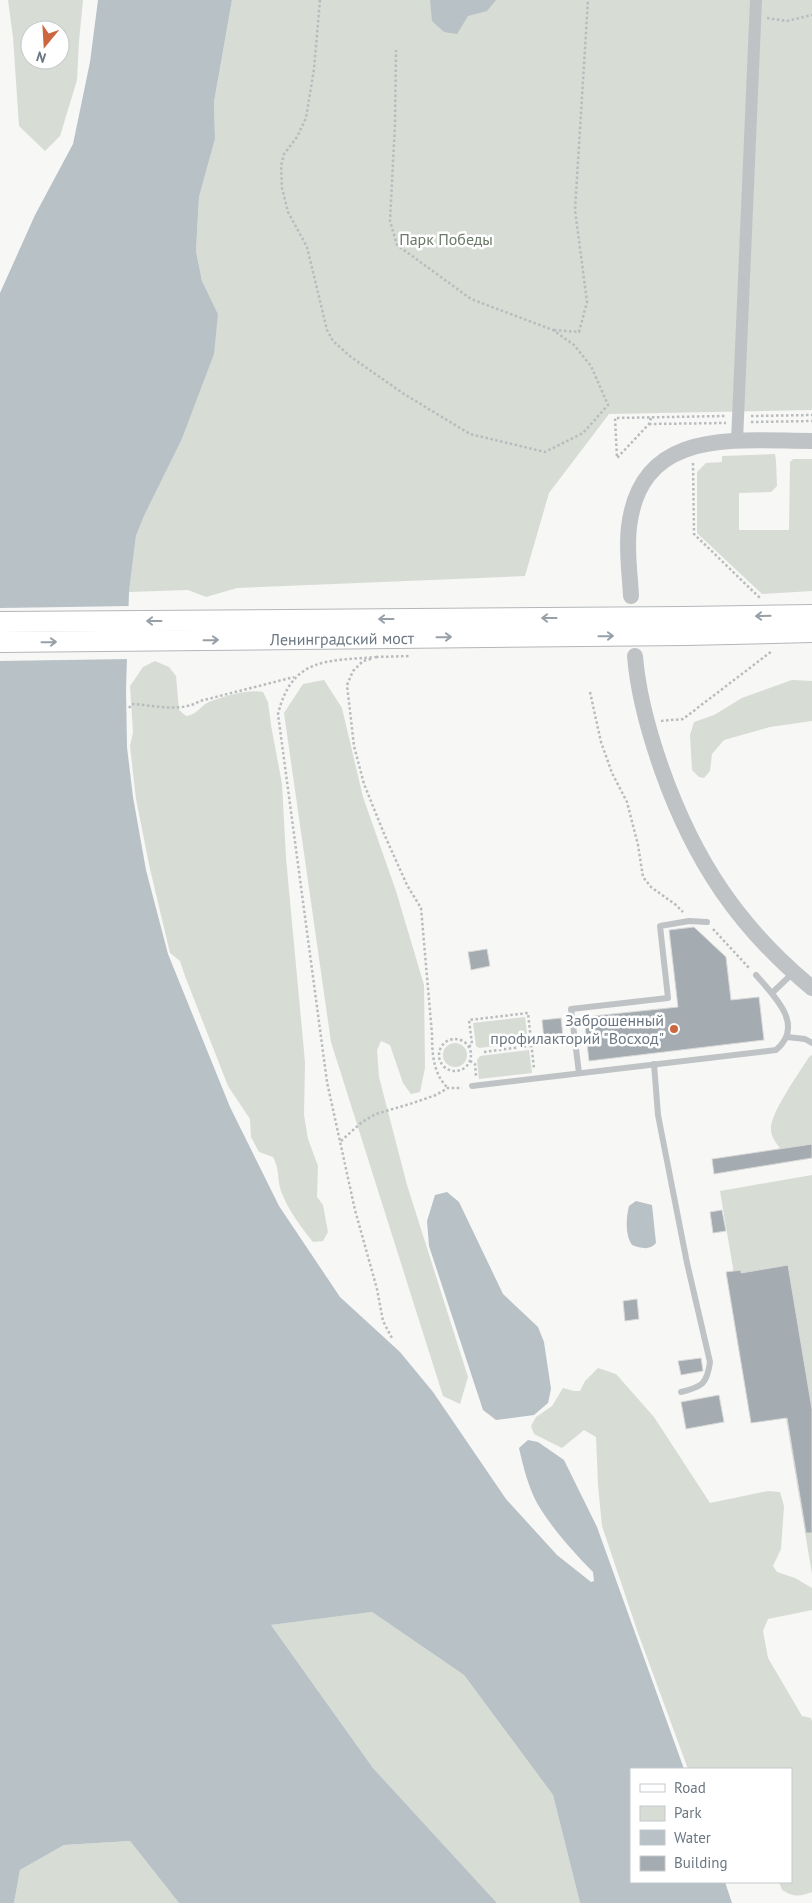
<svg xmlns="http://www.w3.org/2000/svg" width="812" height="1903" font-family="'PT Sans',sans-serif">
	<rect width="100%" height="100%" fill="#f7f7f5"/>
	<g fill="#d7dcd5" fill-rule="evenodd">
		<path d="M 8,0 L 83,0 L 79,41 L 77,80 L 60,136 L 45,151 L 19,126 L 13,37 ZM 30,30 L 60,30 L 60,60 L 30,60 Z"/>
		<polygon points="232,0 812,0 812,410 609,414 549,493 525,576 237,588 206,597 188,590 129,592 136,536 144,516 181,441 218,314 202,281 196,251 199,197 215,139 214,102"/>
		<polygon points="775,454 776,461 777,486 771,492 739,493 739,530 789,530 790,462 793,459 812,459 812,591 762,594 697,533 697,472 706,463 722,462 722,456"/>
		<path d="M 155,661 L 169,667 L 176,676 L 179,710 L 186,716 C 197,715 200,706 209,702 C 225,696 247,689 263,692 L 268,702 L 271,725 L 282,784 L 286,858 L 305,1062 L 304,1115 L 308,1139 L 318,1166 L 317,1197 L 323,1205 L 328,1232 L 323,1241 L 313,1242 C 301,1227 288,1210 281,1191 C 277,1179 280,1170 273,1157 L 259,1152 L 251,1137 L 250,1119 L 228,1086 L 185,976 L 180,961 L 170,953 L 150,869 L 136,799 L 130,746 L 133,732 L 130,686 L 143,667 Z"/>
		<polygon points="324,680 342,708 363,797 396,891 424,985 425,1068 420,1092 411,1094 403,1083 390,1045 381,1041 377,1050 379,1077 407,1185 468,1377 460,1404 443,1396 331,1042 284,713 303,684"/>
		<polygon points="792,680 812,681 812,721 770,727 724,740 712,754 710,771 704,778 699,777 692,770 690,735 694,722 714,715 742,698"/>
		<polygon points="525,1017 528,1042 479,1048 476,1046 473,1023"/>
		<circle cx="455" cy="1055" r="12"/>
		<polygon points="529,1050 532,1073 479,1079 477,1060 480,1056"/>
		<path d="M 812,1055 L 812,1144 L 781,1149 C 776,1143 771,1137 771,1129 C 770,1113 800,1072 809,1057 Z"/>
		<polygon points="812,1175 812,1574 786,1418 759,1422 720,1191"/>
		<path d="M 598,1368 L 616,1374 L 654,1417 L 710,1503 L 768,1491 L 780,1492 L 784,1506 L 781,1549 L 773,1566 L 777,1572 L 795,1578 L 812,1588 L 812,1610 L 768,1619 L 763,1631 L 768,1658 L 802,1716 L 811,1718 L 812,1721 L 812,1892 C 799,1897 794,1897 782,1890 L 779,1882 L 791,1882 L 791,1769 L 688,1769 L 638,1633 L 602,1526 L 598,1485 L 596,1437 L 584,1430 L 562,1448 L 534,1434 L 531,1426 L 536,1417 L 552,1406 L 563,1388 L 574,1391 L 580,1391 L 585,1381 Z"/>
		<polygon points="372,1612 464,1675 553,1795 580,1903 497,1903 373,1768 271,1625"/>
		<polygon points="130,1841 179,1903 14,1903 20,1870 64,1845"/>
	</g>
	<g fill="#b8c1c6">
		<path d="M 98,0 L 232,0 L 214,102 L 215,139 L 199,197 L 196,251 L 202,281 L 218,314 L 214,354 L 181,441 L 144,516 L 136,536 L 129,592 L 126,690 L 127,747 L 133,797 L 146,870 L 168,954 L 230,1107 L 279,1206 L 340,1297 L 400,1352 L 433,1392 L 506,1499 L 557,1555 L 591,1582 L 594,1581 L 593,1572 C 573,1552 551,1527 537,1503 C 528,1486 523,1466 519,1448 L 528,1440 L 538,1442 L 564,1460 L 597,1527 L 684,1769 L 631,1769 L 631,1882 L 725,1882 L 732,1903 L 580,1903 L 553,1795 L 464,1675 L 372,1612 L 271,1625 L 373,1768 L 497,1903 L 179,1903 L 130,1841 L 64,1845 L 20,1870 L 14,1903 L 0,1903 L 0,293 L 35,215 L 73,144 L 90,62 Z"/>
		<polygon points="430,0 496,0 487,11 468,16 457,34 444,32 432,21"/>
		<polygon points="447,1192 459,1202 503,1294 538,1327 544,1342 551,1389 548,1403 534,1415 496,1420 483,1410 429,1246 427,1221 435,1195"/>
		<path d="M 636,1201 L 652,1205 L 656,1243 C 649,1251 641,1248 632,1245 C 625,1235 626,1218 629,1206 Z"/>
	</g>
	<polygon fill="#f7f7f5" points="131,606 129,659 0,661 0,608"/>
	<g fill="#a5acb1" stroke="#d9d9d8">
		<polygon points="694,927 726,957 731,1000 759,997 764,1040 589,1061 584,1017 678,1007 669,930"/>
		<polygon points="487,949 490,966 471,970 468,952"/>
		<polygon points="561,1018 563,1037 544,1039 542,1020"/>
		<polygon points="812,1144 812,1158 714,1174 712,1159"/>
		<polygon points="722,1210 726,1231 713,1233 710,1212"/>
		<polygon points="788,1265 812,1409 812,1533 806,1533 787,1418 751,1423 726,1272 741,1270 741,1273"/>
		<polygon points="637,1299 639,1319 625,1321 623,1301"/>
		<polygon points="701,1358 703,1371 681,1375 678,1361"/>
		<polygon points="719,1395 724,1422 686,1429 681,1402"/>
	</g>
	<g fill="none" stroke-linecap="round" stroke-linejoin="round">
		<defs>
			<g id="primary">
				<polyline points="685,617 812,615"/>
				<polyline points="685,635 812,632"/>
			</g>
		</defs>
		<use href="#primary" stroke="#b3b7ba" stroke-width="22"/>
		<g stroke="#b9bcbe" stroke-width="2.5" stroke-dasharray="2.5 2.5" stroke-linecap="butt">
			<polyline points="320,0 314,69 306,118 297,137 284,154 281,166 282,188 288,212 307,247 327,330 333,341 351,357 404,394 470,434 545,452 583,433 608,405 591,366 574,345 553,330 471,299 397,245 390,221 395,124 396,50"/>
			<polyline points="767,18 787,21 812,15"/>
			<polyline points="554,330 579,332 587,302 575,210 588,0"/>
			<polyline points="751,416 812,415"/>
			<polyline points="651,418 649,424 617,458 615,418 725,416"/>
			<polyline points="751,422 812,421"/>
			<polyline points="649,424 726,423"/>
			<polyline points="693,463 694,534 761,599"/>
			<polyline points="376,657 411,656"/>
			<path d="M 377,657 C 327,661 292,657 278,714 L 327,1082 L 355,1210 L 377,1289 L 383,1321 L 393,1340"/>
			<path d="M 371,659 L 363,661 L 353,671 L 347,685 L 354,746 L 364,784 L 385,836 L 407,885 L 421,908 L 432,1034 C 432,1053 433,1074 448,1088"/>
			<polyline points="590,692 601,742 612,773 627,802 638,845 643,877 651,887 676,905 683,912"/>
			<path d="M 129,708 L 132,704 C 154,705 180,713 200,701 L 294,677"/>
			<polyline points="661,721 683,719 772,651"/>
			<polyline points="713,929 750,969"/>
			<circle cx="455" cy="1055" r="16"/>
			<polyline points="469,1047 472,1044 469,1020 528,1013 534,1069"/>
			<polyline points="484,1052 566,1041"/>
			<polyline points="470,1061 475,1064 476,1076"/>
			<polyline points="341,1141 362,1122 376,1114 413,1103 436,1095 448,1088 462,1088"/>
		</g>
		<g stroke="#bfc3c6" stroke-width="6">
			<polyline points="772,993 793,973"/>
			<polyline points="787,1037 805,1039 812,1043"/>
			<path d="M 654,1064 L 658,1115 L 687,1263 L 710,1362 C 707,1384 702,1387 681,1392"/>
			<polyline points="579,1073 571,1009 668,998 660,926 689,921 707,922"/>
			<path d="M 472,1086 L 776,1050 C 806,1025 773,995 756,975"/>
		</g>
		<polyline stroke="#bfc3c6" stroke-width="12" points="737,441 756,0"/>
		<g stroke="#bfc3c6" stroke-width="16">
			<path d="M 631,596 C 630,574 626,550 629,527 C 641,426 736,441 812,441"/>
			<path d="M 635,656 C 638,695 649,733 662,770 C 694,860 738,927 812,988"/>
		</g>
		<use href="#primary" stroke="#fff" stroke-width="20"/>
		<defs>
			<g id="primary-bridge">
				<polyline points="0,622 685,617"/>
				<path id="s1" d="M 0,642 L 685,635"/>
			</g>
		</defs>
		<use href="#primary-bridge" stroke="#b3b7ba" stroke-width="22" stroke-linecap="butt"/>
		<use href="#primary-bridge" stroke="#fff" stroke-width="20"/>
	</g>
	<defs><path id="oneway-shaft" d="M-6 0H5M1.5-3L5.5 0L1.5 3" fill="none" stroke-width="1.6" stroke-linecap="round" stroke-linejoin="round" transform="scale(1.25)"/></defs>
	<g stroke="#97a0a8">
		<use href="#oneway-shaft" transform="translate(763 616) rotate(179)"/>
		<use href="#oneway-shaft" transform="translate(549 618) rotate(180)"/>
		<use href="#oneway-shaft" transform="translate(386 619) rotate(180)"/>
		<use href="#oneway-shaft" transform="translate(154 621) rotate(180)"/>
		<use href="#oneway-shaft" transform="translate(606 636) rotate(-1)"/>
		<use href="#oneway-shaft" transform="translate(444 637) rotate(-1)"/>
		<use href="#oneway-shaft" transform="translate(211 640) rotate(-1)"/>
		<use href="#oneway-shaft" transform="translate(49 642) rotate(-1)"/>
	</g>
	<circle fill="#cc6640" stroke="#fff" stroke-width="2" cx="674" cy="1029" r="5"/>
	<g text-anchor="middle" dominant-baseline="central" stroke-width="5" stroke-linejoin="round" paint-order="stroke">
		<g font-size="16" fill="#6b7a69" stroke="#fff">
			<text x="446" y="239">Парк Победы</text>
		</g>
		<g font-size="16" fill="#6b7782" stroke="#fff">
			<text stroke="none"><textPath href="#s1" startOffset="342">Ленинградский мост</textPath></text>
		</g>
		<g font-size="16" fill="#6b7782" stroke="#fff" text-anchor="end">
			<text x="664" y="1020">Заброшенный<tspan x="664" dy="18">профилакторий "Восход"</tspan></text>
		</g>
	</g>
	<rect x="630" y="1768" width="162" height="115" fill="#ffffff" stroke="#c4c9cd"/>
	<rect x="640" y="1784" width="25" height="8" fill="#ffffff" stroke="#c4c9cd"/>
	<text x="674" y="1793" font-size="15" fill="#6b7782">Road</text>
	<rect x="640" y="1806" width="25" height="15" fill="#d7dcd5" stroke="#c4c9cd"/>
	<text x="674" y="1818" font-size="15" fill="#6b7782">Park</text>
	<rect x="640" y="1830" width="25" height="15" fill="#b8c1c6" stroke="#c4c9cd"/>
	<text x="674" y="1843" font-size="15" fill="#6b7782">Water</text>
	<rect x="640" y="1856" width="25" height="15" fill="#a5acb1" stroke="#c4c9cd"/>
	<text x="674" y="1868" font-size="15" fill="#6b7782">Building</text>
	<g transform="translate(45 45) rotate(198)"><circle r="24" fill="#ffffff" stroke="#c4c9cd"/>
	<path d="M0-4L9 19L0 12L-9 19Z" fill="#cc6640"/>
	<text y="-8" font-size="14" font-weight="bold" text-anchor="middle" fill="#6b7782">N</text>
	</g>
</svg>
